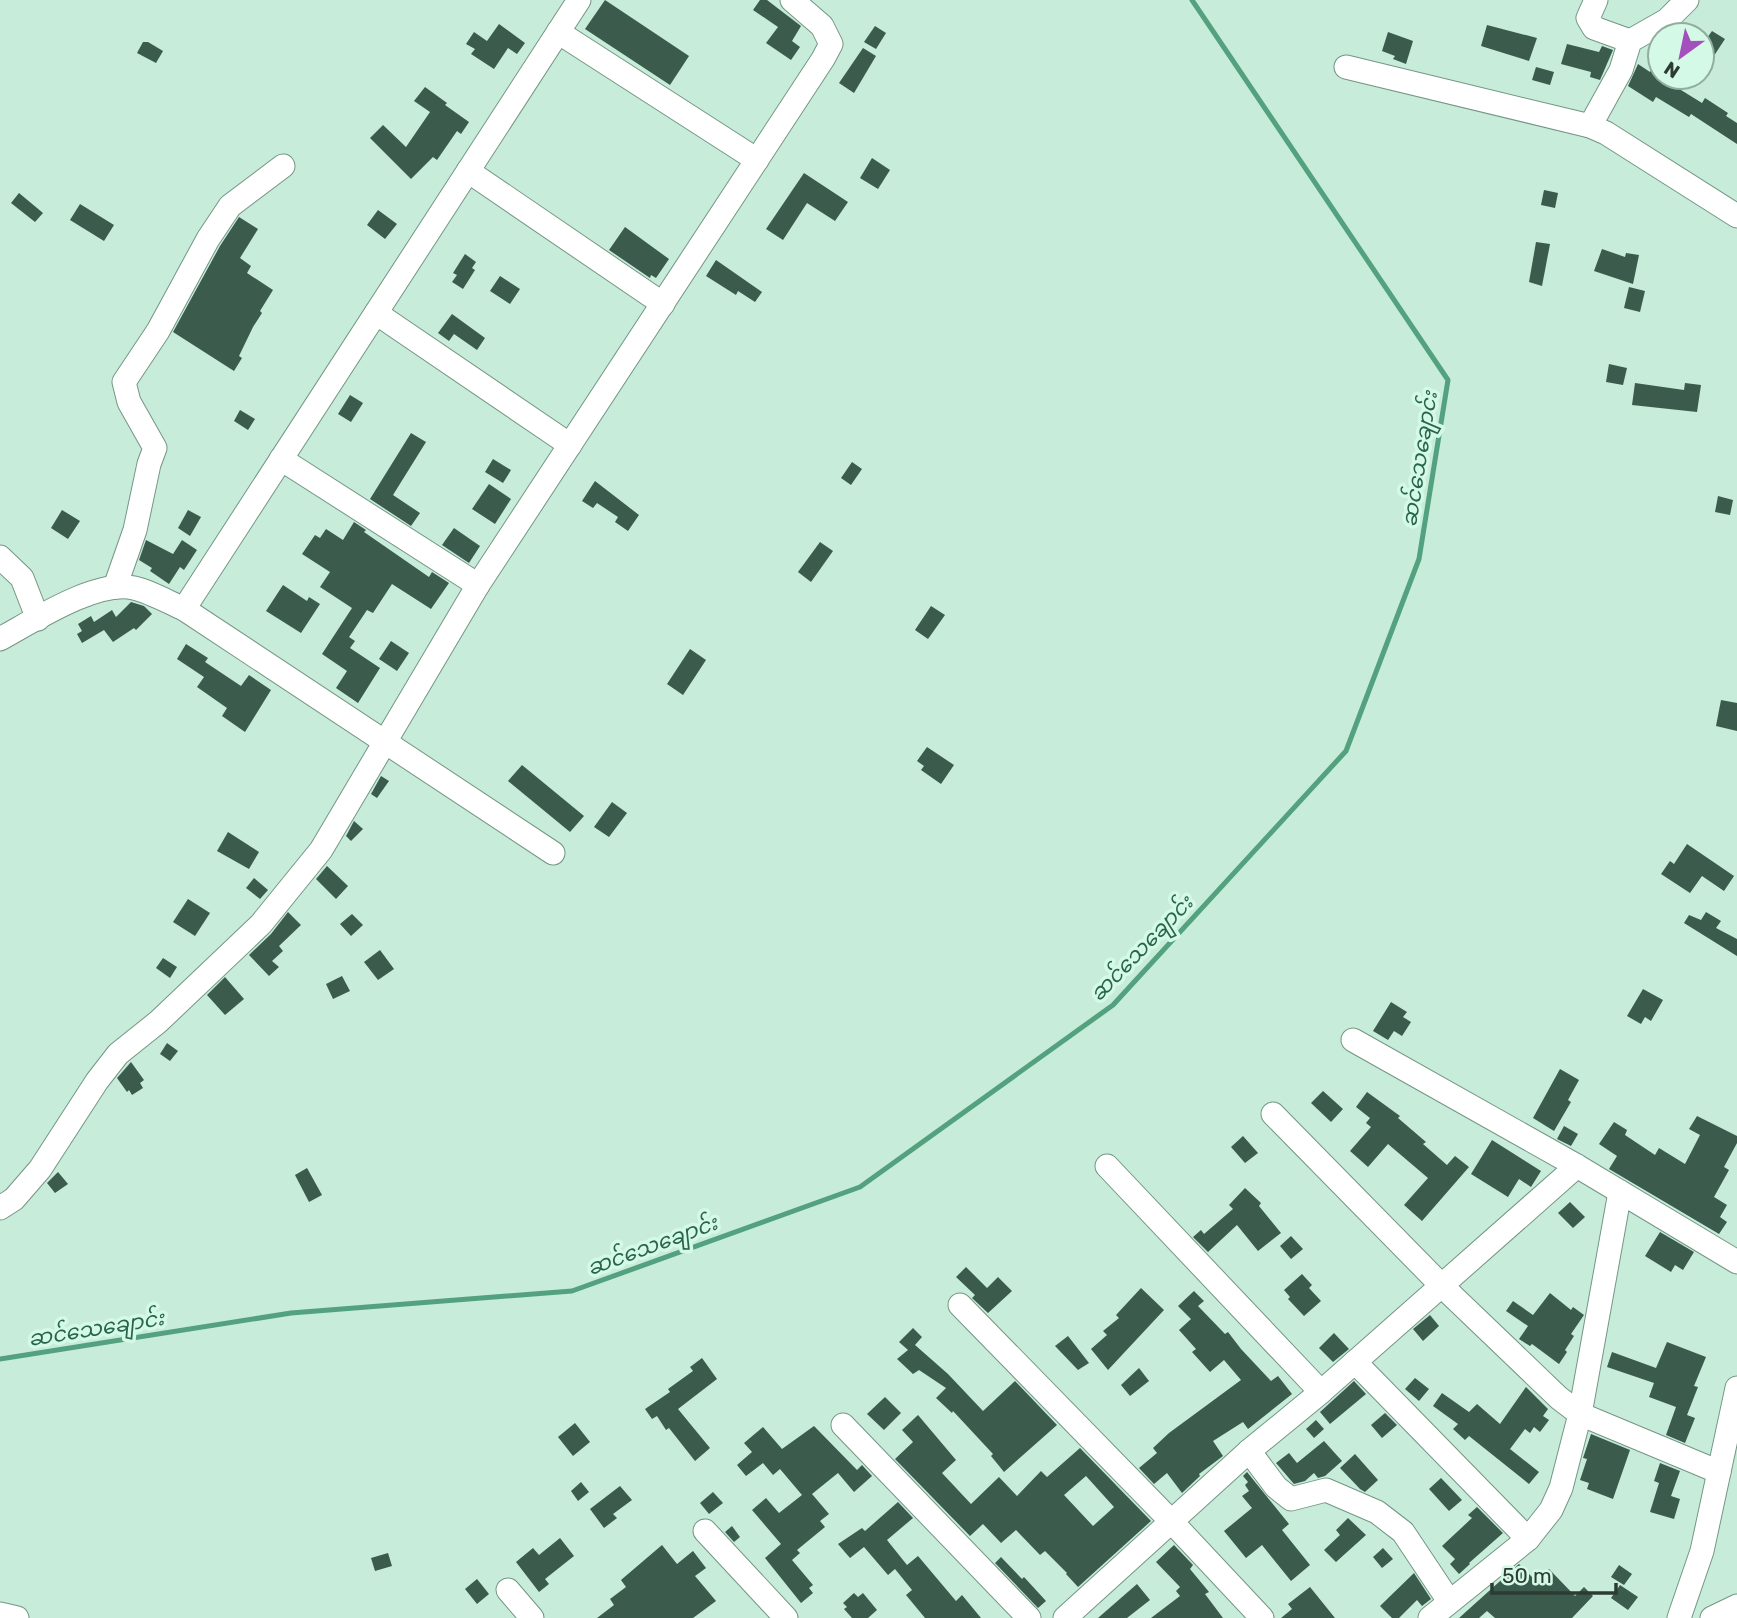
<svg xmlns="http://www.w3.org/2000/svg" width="1737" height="1618" font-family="Rubik,'Noto Sans Myanmar',sans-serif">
	<rect width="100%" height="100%" fill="#c7ecd9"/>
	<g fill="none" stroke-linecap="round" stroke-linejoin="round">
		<polyline stroke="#53a17f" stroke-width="5" points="0,1359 291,1313 572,1291 860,1187 1113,1005 1346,751 1419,559 1448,380 1192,0"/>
	</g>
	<g fill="#3b5b4c" fill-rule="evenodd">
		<polygon points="605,0 689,56 670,85 585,29"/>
		<polygon points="760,0 767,0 801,26 792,41 800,47 791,60 766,43 778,27 753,10"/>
		<polygon points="499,24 525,43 517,54 508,48 494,69 471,54 475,49 466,44 474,32 487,41"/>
		<polygon points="1487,25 1537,38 1529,61 1481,46"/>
		<polygon points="875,26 886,33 876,49 864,42"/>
		<polygon points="1712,31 1725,39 1702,74 1702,45"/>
		<polygon points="1388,32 1413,41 1406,64 1393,59 1395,56 1382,51"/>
		<polygon points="143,42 148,42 163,51 156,63 137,53"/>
		<polygon points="1567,44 1599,52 1602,46 1613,50 1600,80 1590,77 1591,72 1561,64"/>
		<polygon points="863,48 876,56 854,93 839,83"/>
		<polygon points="1660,56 1660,77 1702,103 1705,98 1728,113 1726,116 1737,123 1737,144 1691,114 1689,117 1656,97 1653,102 1628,86 1638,64 1650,72"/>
		<polygon points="1536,67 1554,72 1550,85 1532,80"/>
		<polygon points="425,87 447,103 445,105 469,122 461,134 457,131 437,160 433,157 411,179 370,138 383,125 406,147 430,112 414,101"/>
		<polygon points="872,158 890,170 878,189 860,178"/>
		<polygon points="804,173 848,202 835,221 807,203 783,240 766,229"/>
		<polygon points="1544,190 1558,193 1555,208 1541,205"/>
		<polygon points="19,193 43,213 35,222 11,203"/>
		<polygon points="80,204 114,225 104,241 70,220"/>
		<polygon points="378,210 397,224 385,239 367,225"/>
		<polygon points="239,217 258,229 240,258 251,266 247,273 273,290 260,311 262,313 253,327 239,356 242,358 234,371 173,332 220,246"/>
		<polygon points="625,227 669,259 656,278 651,275 650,278 609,250"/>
		<polygon points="1536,242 1550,244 1542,286 1529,282"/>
		<polygon points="1602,249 1625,257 1626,253 1639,255 1633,284 1594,271"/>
		<polygon points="465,254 476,262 472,268 475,270 463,289 452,282 457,275 453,273"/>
		<polygon points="716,260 762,292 755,302 738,291 736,295 706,276"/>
		<polygon points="500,276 520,289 510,304 490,291"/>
		<polygon points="1629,287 1645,291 1640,312 1624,308"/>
		<polygon points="452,314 485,338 477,350 454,334 449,341 438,333"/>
		<polygon points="1609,364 1627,368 1623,385 1606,382"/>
		<polygon points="1635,383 1684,390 1685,383 1701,385 1697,412 1632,405"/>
		<polygon points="350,395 363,403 351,422 338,414"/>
		<polygon points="240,410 255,419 248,430 234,421"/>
		<polygon points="411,433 426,442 393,495 420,513 411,526 370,499"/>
		<polygon points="493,459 511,470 503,483 485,472"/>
		<polygon points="852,462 862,469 851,485 841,478"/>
		<polygon points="595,481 639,515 628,531 615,522 618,517 597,503 593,508 582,501"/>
		<polygon points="489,484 511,499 495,524 472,509"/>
		<polygon points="1718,496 1733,500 1730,515 1715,512"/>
		<polygon points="62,510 80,521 68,539 51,528"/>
		<polygon points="188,510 201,517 190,536 178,528"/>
		<polygon points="354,522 366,530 364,532 429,577 432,572 449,583 431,609 392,584 373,613 367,610 349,637 355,641 350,648 380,668 358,703 336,688 347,671 322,654 352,608 320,587 330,572 302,554 315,535 320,538 326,529 343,540"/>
		<polygon points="454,528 480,546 469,563 442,545"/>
		<polygon points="146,540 173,554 182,540 197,550 184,570 180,567 169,584 150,571 152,568 139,560"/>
		<polygon points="820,542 833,551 811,582 798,572"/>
		<polygon points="283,585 307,601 309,597 320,604 301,633 266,611"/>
		<polygon points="131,602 144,606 152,614 136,630 134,628 113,642 104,630 82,643 77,634 82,631 78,624 91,616 94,622 112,610 116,617"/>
		<polygon points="931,606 945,615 928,639 915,630"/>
		<polygon points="391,641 409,653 397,671 379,659"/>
		<polygon points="186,644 208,658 205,662 241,686 249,675 271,690 245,732 222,716 227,708 197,687 204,677 177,659"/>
		<polygon points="690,649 706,660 683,695 667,684"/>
		<polygon points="1721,700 1737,703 1737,731 1716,726"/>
		<polygon points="927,747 954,765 941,784 921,770 924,766 917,761"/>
		<polygon points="522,765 584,816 570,832 508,781"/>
		<polygon points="381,776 389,781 377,798 371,794"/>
		<polygon points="612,802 627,813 609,837 594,827"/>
		<polygon points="354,821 363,829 351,841 346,836"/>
		<polygon points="228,832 259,852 249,869 217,851"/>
		<polygon points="1687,844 1734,876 1724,891 1702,876 1690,893 1661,874 1670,861 1674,864"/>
		<polygon points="327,866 348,886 336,899 316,879"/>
		<polygon points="254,878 268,890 260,899 246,888"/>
		<polygon points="188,899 210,913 195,936 173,922"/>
		<polygon points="288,912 301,925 279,946 283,951 272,961 279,967 269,976 249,955 271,934"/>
		<polygon points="1706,912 1721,921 1716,928 1737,939 1737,956 1684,923 1689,915 1701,920"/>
		<polygon points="352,914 363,925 351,936 340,924"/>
		<polygon points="380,950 394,969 378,980 364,962"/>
		<polygon points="163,958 177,967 170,978 156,968"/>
		<polygon points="342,976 350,991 333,999 326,984"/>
		<polygon points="225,977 244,999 225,1015 207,995"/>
		<polygon points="1643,989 1663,1000 1651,1021 1645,1017 1641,1024 1627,1016"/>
		<polygon points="1391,1002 1407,1012 1403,1017 1411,1022 1402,1036 1394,1031 1388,1040 1373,1031"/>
		<polygon points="167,1043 178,1051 170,1061 160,1054"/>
		<polygon points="131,1062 144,1080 140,1083 143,1088 132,1095 129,1090 127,1092 117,1078"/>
		<polygon points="1560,1069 1579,1080 1568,1100 1571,1102 1554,1131 1533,1118"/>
		<polygon points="1323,1091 1343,1109 1331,1122 1311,1103"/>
		<polygon points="1367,1092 1400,1116 1398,1118 1426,1142 1423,1144 1447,1165 1455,1156 1469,1167 1422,1221 1404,1205 1428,1178 1388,1144 1368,1167 1350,1151 1371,1127 1366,1123 1370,1118 1356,1107"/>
		<polygon points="1697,1116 1737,1136 1737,1143 1724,1167 1729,1170 1714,1197 1727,1205 1720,1217 1727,1222 1719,1234 1609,1169 1617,1156 1599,1144 1614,1122 1627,1130 1625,1135 1655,1155 1659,1148 1685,1164 1700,1135 1689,1129"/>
		<polygon points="1564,1126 1578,1134 1571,1146 1557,1139"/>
		<polygon points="1243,1136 1258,1153 1245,1163 1231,1147"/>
		<polygon points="1492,1140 1541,1171 1531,1187 1519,1179 1508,1197 1471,1174"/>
		<polygon points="307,1168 322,1195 309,1202 295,1175"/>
		<polygon points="58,1172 68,1184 55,1193 47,1183"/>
		<polygon points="1245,1188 1261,1203 1259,1206 1281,1233 1258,1251 1237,1225 1208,1252 1193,1237 1201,1230 1204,1234 1233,1209 1229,1205"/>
		<polygon points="1570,1202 1585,1217 1573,1228 1558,1213"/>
		<polygon points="1660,1232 1694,1252 1683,1270 1675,1265 1671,1272 1645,1256"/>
		<polygon points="1291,1236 1303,1249 1291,1259 1280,1246"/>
		<polygon points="966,1267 987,1288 998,1277 1012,1291 988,1313 972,1298 975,1295 956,1277"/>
		<polygon points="1302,1274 1312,1285 1309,1288 1321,1301 1304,1316 1288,1299 1290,1297 1284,1290"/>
		<polygon points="1141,1288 1164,1310 1108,1370 1091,1349 1107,1335 1103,1331 1119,1318 1116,1315"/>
		<polygon points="1194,1291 1204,1301 1198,1306 1225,1334 1228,1332 1241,1349 1271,1381 1278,1376 1292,1394 1248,1429 1243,1422 1213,1441 1223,1456 1199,1474 1200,1476 1182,1493 1167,1473 1154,1484 1139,1468 1157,1453 1153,1448 1169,1433 1241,1380 1224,1360 1210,1372 1192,1352 1196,1349 1179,1330 1191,1319 1178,1306"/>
		<polygon points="1550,1293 1571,1310 1573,1307 1584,1315 1571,1334 1574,1336 1565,1350 1567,1352 1559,1364 1532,1344 1530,1346 1519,1339 1528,1326 1506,1311 1513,1301 1533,1315"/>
		<polygon points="1430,1315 1439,1326 1423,1341 1413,1329"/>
		<polygon points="913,1328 922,1337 915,1345 948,1374 983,1411 1015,1381 1057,1425 1004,1472 991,1456 993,1454 953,1411 952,1413 936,1398 946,1388 919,1370 913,1374 897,1359 908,1350 899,1342"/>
		<polygon points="1334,1333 1349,1349 1333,1362 1319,1348"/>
		<polygon points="1068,1336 1089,1363 1078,1370 1055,1346"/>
		<polygon points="1667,1342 1706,1357 1694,1386 1698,1387 1687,1415 1695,1418 1685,1443 1666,1435 1676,1407 1649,1397 1654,1383 1607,1367 1612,1352 1656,1368"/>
		<polygon points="702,1358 717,1379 678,1409 710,1448 695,1461 669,1428 666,1430 657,1416 652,1419 645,1409 670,1392 668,1389 693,1371 690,1367"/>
		<polygon points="1139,1368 1149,1381 1130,1396 1121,1385"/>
		<polygon points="1415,1378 1429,1389 1419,1401 1405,1389"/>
		<polygon points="1354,1381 1366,1394 1330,1424 1320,1412"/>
		<polygon points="1526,1387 1548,1409 1543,1416 1549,1420 1540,1432 1534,1427 1530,1433 1525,1429 1510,1449 1539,1472 1529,1484 1469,1436 1465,1440 1453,1429 1458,1424 1433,1406 1442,1393 1469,1412 1477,1404 1500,1424"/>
		<polygon points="885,1397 901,1413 884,1430 867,1414"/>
		<polygon points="1385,1413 1397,1425 1382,1438 1371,1425"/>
		<path d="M 918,1415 L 956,1460 L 942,1473 L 971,1504 L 999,1477 L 1017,1496 L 1041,1471 L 1047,1477 L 1080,1448 L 1151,1521 L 1078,1587 L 1066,1574 L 1067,1573 L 1045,1551 L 1040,1555 L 1016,1530 L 1001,1543 L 983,1524 L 970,1536 L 895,1459 L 913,1442 L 902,1430 ZM 1086,1476 L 1114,1507 L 1093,1526 L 1064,1495 Z"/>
		<polygon points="1316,1420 1324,1429 1314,1438 1306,1429"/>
		<polygon points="575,1423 590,1442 573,1456 558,1437"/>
		<polygon points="814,1426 857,1470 862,1465 872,1476 854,1492 838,1473 812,1494 829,1514 820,1521 825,1527 797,1550 800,1553 792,1560 813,1585 809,1588 813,1593 801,1603 765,1558 781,1544 752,1510 766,1498 779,1513 802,1495 780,1469 773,1475 763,1463 746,1476 737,1465 752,1452 744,1443 763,1427 782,1449"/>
		<polygon points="1591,1434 1630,1450 1613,1499 1587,1489 1589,1483 1580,1480 1587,1459 1583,1458"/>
		<polygon points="1324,1441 1342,1461 1325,1476 1318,1478 1314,1473 1305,1481 1294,1484 1276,1463 1289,1453 1297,1463"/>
		<polygon points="1355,1454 1378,1480 1365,1492 1360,1489 1340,1468"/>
		<polygon points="1660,1463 1680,1471 1671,1496 1680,1499 1674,1519 1650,1512 1659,1483 1654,1481"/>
		<polygon points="1247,1472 1289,1524 1282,1530 1310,1565 1291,1581 1262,1545 1246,1558 1224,1531 1252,1508 1242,1496 1249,1491 1245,1485 1248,1482 1243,1476"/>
		<polygon points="1441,1478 1462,1500 1449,1511 1429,1489"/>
		<polygon points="581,1482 589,1492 578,1501 571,1491"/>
		<polygon points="620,1486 632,1500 613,1514 617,1518 604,1528 590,1509"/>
		<polygon points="713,1492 723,1503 709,1514 700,1503"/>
		<polygon points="898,1502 913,1518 887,1540 907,1565 918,1556 956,1601 962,1595 981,1618 925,1618 906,1595 912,1590 895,1569 888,1575 864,1547 850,1558 838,1544 862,1528 865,1531"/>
		<polygon points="1477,1507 1503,1533 1469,1563 1470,1564 1459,1574 1450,1564 1455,1559 1442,1546 1472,1518 1468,1515"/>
		<polygon points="1348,1518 1366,1535 1336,1562 1324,1550 1340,1535 1336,1530"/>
		<polygon points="732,1526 740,1537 734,1542 725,1532"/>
		<polygon points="560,1538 574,1556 545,1579 549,1584 539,1592 516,1562 533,1548 539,1555"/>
		<polygon points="662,1545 677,1564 693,1551 706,1568 695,1576 716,1601 693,1618 597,1618 614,1605 610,1599 626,1587 621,1580"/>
		<polygon points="1174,1545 1193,1565 1190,1569 1209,1592 1205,1594 1223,1618 1151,1618 1180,1596 1176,1591 1180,1587 1156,1562"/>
		<polygon points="1383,1548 1393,1559 1382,1568 1373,1557"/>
		<polygon points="388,1553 392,1566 375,1571 371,1558"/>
		<polygon points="1001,1557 1022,1579 1024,1577 1046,1601 1038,1608 995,1563"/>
		<polygon points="1519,1564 1537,1582 1549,1569 1575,1596 1584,1587 1593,1596 1572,1618 1495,1618 1487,1611 1479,1618 1459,1618"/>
		<polygon points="1619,1565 1632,1574 1624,1585 1611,1577"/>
		<polygon points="1414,1573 1431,1599 1422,1606 1417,1600 1399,1618 1392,1618 1380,1606"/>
		<polygon points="477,1579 489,1594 477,1604 465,1589"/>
		<polygon points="1137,1584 1150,1600 1127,1618 1098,1618"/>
		<polygon points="1620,1585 1638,1597 1628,1610 1611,1598"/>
		<polygon points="1310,1587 1335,1618 1281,1618 1292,1609 1288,1604"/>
		<polygon points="854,1593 858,1597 863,1593 877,1610 868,1618 852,1618 844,1609 847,1607 843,1603"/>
	</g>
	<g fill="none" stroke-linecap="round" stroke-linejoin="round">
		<defs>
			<g id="minor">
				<polyline points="1596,0 1588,18 1594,28 1630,41"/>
				<polyline points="558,32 757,160"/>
				<polyline points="1346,67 1590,126 1606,133 1737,216"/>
				<polyline points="1590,126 1621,70 1630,41 1667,20 1687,0"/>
				<polyline points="468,171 663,304"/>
				<polyline points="376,313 570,445"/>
				<polyline points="281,459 478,585"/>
				<polyline points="0,557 22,578 38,619"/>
				<polyline points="115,587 135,530 149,464 155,448 129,402 124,382 158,331 208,239 230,206 283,166"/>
				<polyline points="184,609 579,0"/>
				<path d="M 0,639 C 33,621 97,579 134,588 C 151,592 168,602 184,609 L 553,853"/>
				<polyline points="1353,1040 1577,1166 1737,1262"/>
				<polyline points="1273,1114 1441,1285 1559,1398 1580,1414 1719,1472"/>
				<polyline points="1107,1166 1321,1392"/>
				<polyline points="0,1208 14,1199 40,1169 97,1081 118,1054 158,1022 261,924 321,850 478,585 823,59 831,44 822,26 792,0"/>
				<polyline points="960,1305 1171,1521 1262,1618"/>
				<polyline points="1355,1362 1528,1539"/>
				<polyline points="843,1425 1029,1618"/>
				<polyline points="1249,1451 1276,1487 1291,1499 1326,1490 1377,1512 1403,1532 1449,1601"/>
				<polyline points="705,1531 786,1618"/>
				<polyline points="508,1590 532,1618"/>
				<polyline points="0,1614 17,1618"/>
				<polyline points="1065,1618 1249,1451 1321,1392 1577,1166"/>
				<polyline points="1430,1618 1528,1539 1551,1510 1561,1488 1580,1414 1620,1192"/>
				<polyline points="1679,1618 1702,1551 1737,1388"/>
				<polyline points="1712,1618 1737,1606"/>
			</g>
		</defs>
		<use href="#minor" stroke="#749685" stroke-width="25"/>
		<use href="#minor" stroke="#fff" stroke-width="23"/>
	</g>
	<g text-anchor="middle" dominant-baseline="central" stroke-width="7" stroke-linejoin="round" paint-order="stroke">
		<g font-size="21" font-style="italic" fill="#28644b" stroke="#d4f9e6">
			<text transform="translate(1419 459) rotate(-81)">ဆင်သေချောင်း</text>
			<text transform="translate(1141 948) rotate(-46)">ဆင်သေချောင်း</text>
			<text transform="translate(652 1245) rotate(-20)">ဆင်သေချောင်း</text>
			<text transform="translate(96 1328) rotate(-9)">ဆင်သေချောင်း</text>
		</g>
	</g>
	<g transform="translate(1681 56) rotate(213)"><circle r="33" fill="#d4f9e6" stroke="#91ad9f" stroke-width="2"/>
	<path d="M0-5L12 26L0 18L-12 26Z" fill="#a34fbe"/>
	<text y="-10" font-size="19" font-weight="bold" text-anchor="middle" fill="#2d3b34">N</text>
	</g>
	<path d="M1492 1583v10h124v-10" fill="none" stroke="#2d3b34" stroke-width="3.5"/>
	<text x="1502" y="1583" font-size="21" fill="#2d3b34" stroke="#d4f9e6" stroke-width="5" paint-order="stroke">50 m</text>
</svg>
